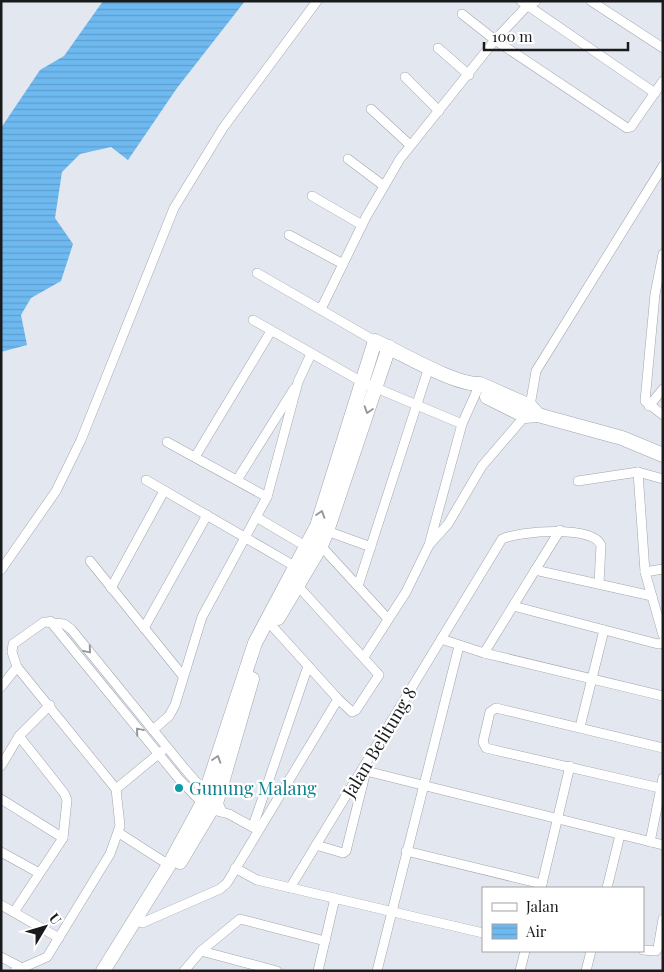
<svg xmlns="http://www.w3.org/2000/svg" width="664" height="972" font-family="'Playfair Display',serif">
	<defs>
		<pattern id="water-rules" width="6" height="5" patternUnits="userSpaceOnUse" patternTransform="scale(1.25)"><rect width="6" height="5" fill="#6eb9f0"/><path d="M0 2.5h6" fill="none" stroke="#5f9ecd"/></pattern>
	</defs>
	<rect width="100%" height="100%" fill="#e3e7ef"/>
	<polygon fill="url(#water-rules)" points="103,1 245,1 177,88 128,160 111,147 80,154 62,172 55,218 73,244 61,281 31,298 21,315 27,345 1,352 1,128 40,70 64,56"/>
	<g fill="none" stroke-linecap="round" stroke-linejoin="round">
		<defs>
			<g id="street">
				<polyline points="521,1 655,93"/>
				<polyline points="591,1 663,48"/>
				<polyline points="462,14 495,40 527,6 536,1"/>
				<polyline points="438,48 469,75"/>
				<polyline points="405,77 439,111"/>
				<polyline points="371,109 410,145"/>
				<polyline points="348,159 384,186"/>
				<polyline points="312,196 362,225"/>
				<polyline points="289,235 343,264"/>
				<polyline points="663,254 655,294 645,401 663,415"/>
				<polyline points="257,273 375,341"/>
				<polyline points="321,309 366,217 400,159 495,40 627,128 631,127 663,81"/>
				<polyline points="253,320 362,382 462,424"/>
				<polyline points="649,406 663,389"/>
				<polyline points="167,442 267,497"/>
				<polyline points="195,457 271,331"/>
				<polyline points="638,472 645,572 663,635"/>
				<polyline points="146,480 296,567"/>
				<polyline points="237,480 294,389"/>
				<polyline points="578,481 638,472 663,479"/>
				<polyline points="256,517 307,547"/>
				<polyline points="327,531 371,547"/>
				<polyline points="429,545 448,524 482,466 525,416 530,406 536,371 663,166"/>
				<polyline points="321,546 388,619"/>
				<polyline points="90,561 183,676"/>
				<polyline points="1,570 56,491 81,440 174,208 223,128 317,1"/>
				<polyline points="535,570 652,596"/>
				<polyline points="645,572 663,569"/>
				<polyline points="358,586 429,367"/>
				<polyline points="111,588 164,491"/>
				<polyline points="513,606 658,644 663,643"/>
				<polyline points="50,621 179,779 204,805"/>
				<polyline points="273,627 338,699 352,712 356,710 379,675 298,586"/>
				<polyline points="144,628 207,515"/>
				<polyline points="441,639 484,653 663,696"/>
				<polyline points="484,653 560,530"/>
				<polyline points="364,657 406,592 429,545 462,424 480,384"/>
				<polyline points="1,687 17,667"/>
				<polyline points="580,727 604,630"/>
				<polyline points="153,730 169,716 175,705 202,617 267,497 298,382 311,354"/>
				<polyline points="1,766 19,736 50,705"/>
				<polyline points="362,770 663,845"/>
				<polyline points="660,788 486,748 483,742 490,712 496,708 663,748"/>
				<polyline points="116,789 162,751"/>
				<polyline points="1,799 63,838 67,800 64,793 19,736"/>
				<polyline points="217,811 229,814 258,830"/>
				<polyline points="253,826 308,666"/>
				<polyline points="119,833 169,865"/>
				<polyline points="650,842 663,778"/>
				<polyline points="316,845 343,853 346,851 366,771"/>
				<polyline points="406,851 542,884"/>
				<polyline points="1,852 39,873"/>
				<polyline points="235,868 257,880 483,933"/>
				<path d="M 290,888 L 502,539 C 520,531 592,525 601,545 L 599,583"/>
				<polyline points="541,888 570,766"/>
				<polyline points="607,888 620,835"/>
				<polyline points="1,905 59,938"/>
				<polyline points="14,912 63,838"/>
				<polyline points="142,923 220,889 227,883 338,699"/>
				<polyline points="643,950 656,951 658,948 663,919"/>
				<polyline points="201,951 277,971"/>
				<polyline points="1,957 22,968"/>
				<polyline points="15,971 47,957 110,854 120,826 116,789 17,667 12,652 13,644 44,622 64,624 71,629 184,768 206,793 217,800 222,812"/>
				<polyline points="184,971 201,951 240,919 325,941"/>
				<polyline points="318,971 335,898"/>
				<polyline points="377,971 459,646"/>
				<polyline points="520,971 525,951"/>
				<polyline points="586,971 591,951"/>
			</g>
			<g id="secondary">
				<polyline points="487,397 525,416 538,415 622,438 663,455"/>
				<polyline points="278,618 321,546 327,531 389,347"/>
				<polyline points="180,862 217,800 252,679"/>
				<path d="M 103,971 L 169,865 L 202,804 L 255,643 L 317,526 L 375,341 C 400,352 454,385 480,384 L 530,406 L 538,415"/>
			</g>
		</defs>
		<use href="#street" stroke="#a1a5ad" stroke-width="10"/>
		<use href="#secondary" stroke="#a1a5ad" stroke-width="15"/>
		<use href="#street" stroke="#fff" stroke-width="9"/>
		<use href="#secondary" stroke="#fff" stroke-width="14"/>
	</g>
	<defs><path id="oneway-chevron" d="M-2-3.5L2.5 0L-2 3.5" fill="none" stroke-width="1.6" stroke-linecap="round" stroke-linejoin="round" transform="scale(1.25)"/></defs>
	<g stroke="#979899">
		<use href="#oneway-chevron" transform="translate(368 410) rotate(108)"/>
		<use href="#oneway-chevron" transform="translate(321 514) rotate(-72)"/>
		<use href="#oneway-chevron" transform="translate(88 650) rotate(50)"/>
		<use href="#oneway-chevron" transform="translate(139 731) rotate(-130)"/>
		<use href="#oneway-chevron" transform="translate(217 759) rotate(-72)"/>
	</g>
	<circle fill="#0f9aa8" stroke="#fff" stroke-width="2" cx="179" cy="788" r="5"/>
	<g text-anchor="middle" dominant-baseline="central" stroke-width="4.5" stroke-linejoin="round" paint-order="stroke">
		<g font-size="18" fill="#181a1c" stroke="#fff">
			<text transform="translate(379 742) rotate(-59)">Jalan Belitung 8</text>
		</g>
		<g font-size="18" fill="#0d838f" stroke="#fff" text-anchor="start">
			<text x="189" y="788">Gunung Malang</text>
		</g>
	</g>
	<rect width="664" height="972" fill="none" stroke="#181a1c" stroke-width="5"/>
	<rect x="482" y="887" width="162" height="65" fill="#ffffff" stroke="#a3a3a4"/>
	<rect x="492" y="903" width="25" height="8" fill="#ffffff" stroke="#a3a3a4"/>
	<text x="526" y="912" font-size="15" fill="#181a1c">Jalan</text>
	<rect x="492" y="924" width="25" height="15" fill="url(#water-rules)" stroke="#a3a3a4"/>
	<text x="526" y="937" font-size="15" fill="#181a1c">Air</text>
	<g transform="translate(45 927) rotate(52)" stroke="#ffffff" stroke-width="4" paint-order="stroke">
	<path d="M0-4L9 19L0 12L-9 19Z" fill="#181a1c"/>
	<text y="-8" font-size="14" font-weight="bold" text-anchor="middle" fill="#181a1c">U</text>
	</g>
	<path d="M484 42v8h144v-8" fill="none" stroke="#181a1c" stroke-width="2.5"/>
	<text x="492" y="42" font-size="15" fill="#181a1c" stroke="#ffffff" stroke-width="4" paint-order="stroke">100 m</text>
</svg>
